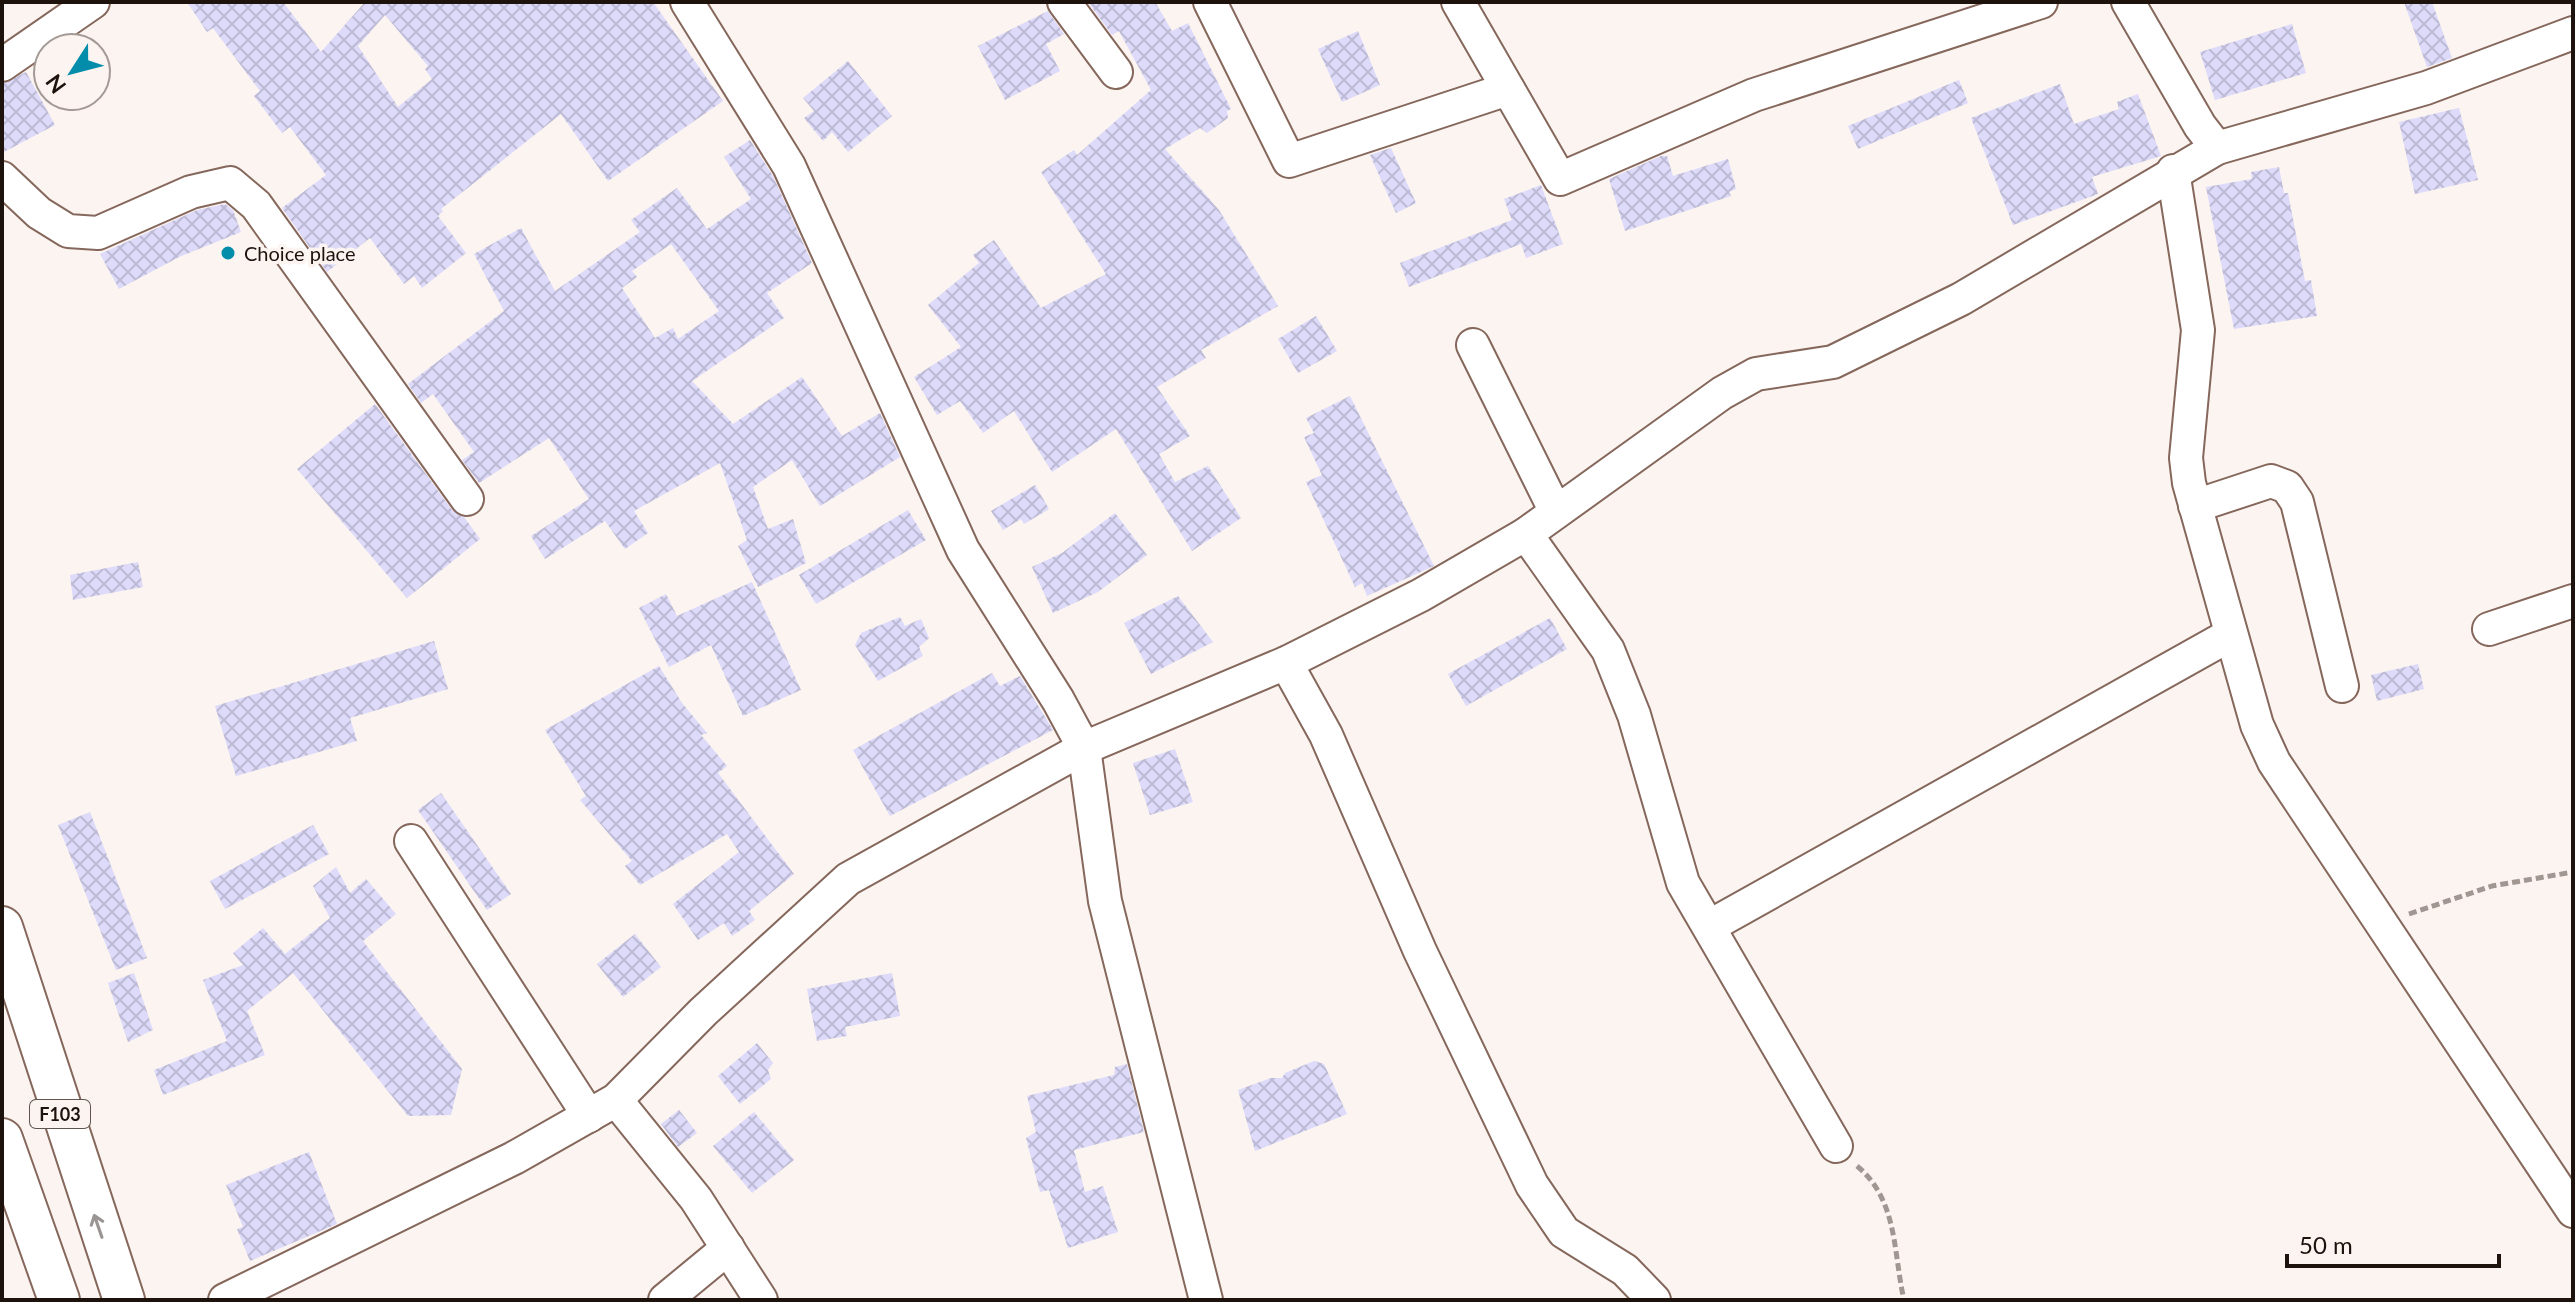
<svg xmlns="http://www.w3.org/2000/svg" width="2575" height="1302" font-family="Lato,sans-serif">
	<defs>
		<pattern id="building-cross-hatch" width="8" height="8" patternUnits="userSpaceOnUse" patternTransform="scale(2)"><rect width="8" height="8" fill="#dddafa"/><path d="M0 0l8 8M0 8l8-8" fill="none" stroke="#bdbad5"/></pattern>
	</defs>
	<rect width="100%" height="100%" fill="#fbf4f1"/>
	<g fill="url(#building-cross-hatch)" fill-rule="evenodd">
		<path d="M 187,2 L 283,2 L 321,52 L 365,2 L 653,2 L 723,101 L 608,181 L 561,114 L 441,209 L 443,211 L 438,216 L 466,253 L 422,288 L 414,276 L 404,284 L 370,238 L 327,272 L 282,208 L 326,175 L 290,127 L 282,133 L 254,96 L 260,91 L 213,28 L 207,32 ZM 385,15 L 428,66 L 425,69 L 432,79 L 398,107 L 358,46 Z"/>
		<polygon points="1088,2 1155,2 1172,31 1188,23 1231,109 1227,111 1228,118 1207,133 1200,128 1165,149 1219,210 1278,306 1201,350 1206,358 1157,387 1190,436 1159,454 1175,482 1208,466 1241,518 1192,551 1116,429 1052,472 1014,411 983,433 960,401 937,415 914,377 961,347 928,305 979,263 973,255 994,240 1041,308 1106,274 1041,172 1074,150 1077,155 1151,90 1119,31 1112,35"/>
		<polygon points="2404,2 2432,2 2452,58 2427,67"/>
		<polygon points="1048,11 1064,34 1046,44 1060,71 1005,100 978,46"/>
		<polygon points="2292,24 2306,73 2215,100 2200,52"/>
		<polygon points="1358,31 1380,85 1342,102 1318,49"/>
		<polygon points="848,61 892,116 848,152 832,132 823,141 804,118 814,111 803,98"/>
		<polygon points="26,72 55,125 2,153 2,84"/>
		<polygon points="1959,80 1968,103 1858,149 1848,126"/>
		<polygon points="2060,84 2074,124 2119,109 2117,102 2138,94 2161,156 2092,177 2098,194 2013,225 1971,118"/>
		<polygon points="2459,108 2478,180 2415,194 2399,122"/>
		<path d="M 750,140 L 773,176 L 812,263 L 767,293 L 784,318 L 692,381 L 733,424 L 802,377 L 842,436 L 880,413 L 900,457 L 820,506 L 792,460 L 753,487 L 768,529 L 793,519 L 806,563 L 758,587 L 738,546 L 747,540 L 720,463 L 634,511 L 648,533 L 625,549 L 605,521 L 545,559 L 531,536 L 589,499 L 549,438 L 479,483 L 462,460 L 474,452 L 433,394 L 421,403 L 408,384 L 504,311 L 474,254 L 521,228 L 555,291 L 640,232 L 631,220 L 677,188 L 707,229 L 751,199 L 724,157 ZM 671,244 L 719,311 L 678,339 L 673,328 L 655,338 L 622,288 L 637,277 L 632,271 Z"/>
		<polygon points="1391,148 1416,203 1396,213 1370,155"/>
		<polygon points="1661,156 1667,156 1673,176 1728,159 1736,189 1729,192 1731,196 1625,231 1609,179"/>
		<polygon points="2279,167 2284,193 2288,193 2305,281 2311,280 2317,316 2234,329 2206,187 2252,179 2251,172"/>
		<polygon points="1541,185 1563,244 1526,258 1521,244 1409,287 1400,263 1512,220 1504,199"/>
		<polygon points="225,204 233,210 241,232 179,257 119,289 100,254 197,210"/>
		<polygon points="1316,316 1337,351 1298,373 1278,339"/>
		<polygon points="1350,396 1434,566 1367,596 1362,583 1355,587 1306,482 1322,475 1304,437 1314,433 1306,418"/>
		<polygon points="375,404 452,510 464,517 480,539 407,598 297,469"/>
		<polygon points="1035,485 1049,509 1024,524 1021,519 1003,530 991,511"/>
		<polygon points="908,510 926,540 816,604 799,575"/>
		<polygon points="1115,513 1147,555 1098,592 1053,613 1032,567 1062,553"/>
		<polygon points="138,562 143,587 73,600 70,575"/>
		<polygon points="752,582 801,690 743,716 711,645 669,667 639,608 666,594 677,616"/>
		<polygon points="1178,596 1213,642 1151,674 1124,623"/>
		<polygon points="900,617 905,626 921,619 929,638 919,647 923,656 878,681 855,645 861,633"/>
		<polygon points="1550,618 1567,649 1466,706 1448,674"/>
		<polygon points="434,641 448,689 350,718 357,741 236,776 215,706"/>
		<polygon points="2418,664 2424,689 2377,701 2371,675"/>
		<polygon points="659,666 682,703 707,733 701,735 727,766 718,773 794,874 749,911 755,920 732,936 724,923 698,940 673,904 739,852 727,834 640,885 625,866 632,861 580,800 586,796 545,730"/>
		<polygon points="992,673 1000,686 1020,676 1053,730 890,816 853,750"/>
		<polygon points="1175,749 1193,802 1150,815 1133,763"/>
		<polygon points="441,793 511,894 487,910 418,810"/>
		<polygon points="90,812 147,958 116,970 58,825"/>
		<polygon points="313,825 329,854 225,909 210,881"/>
		<polygon points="336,867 350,893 366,879 396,914 363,941 462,1069 451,1115 408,1116 293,973 247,1011 265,1055 163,1095 154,1070 227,1041 203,980 243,965 233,953 263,928 285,954 330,918 313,886"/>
		<polygon points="635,934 661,967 623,997 597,964"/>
		<polygon points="134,973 153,1030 128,1042 108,983"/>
		<polygon points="892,973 900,1016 845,1027 847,1036 817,1041 807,989"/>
		<polygon points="757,1043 773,1063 768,1070 771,1079 740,1104 718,1076"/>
		<polygon points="1314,1061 1324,1064 1347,1114 1255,1151 1238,1090 1271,1078 1282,1078 1285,1073"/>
		<polygon points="1127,1064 1144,1132 1074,1150 1085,1192 1103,1186 1118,1232 1068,1248 1049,1190 1040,1192 1026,1138 1036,1132 1027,1096 1114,1075 1115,1067"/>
		<polygon points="679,1110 697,1133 678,1147 661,1124"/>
		<polygon points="754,1112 794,1160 752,1193 713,1146"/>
		<polygon points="309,1152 337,1224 250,1261 237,1229 243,1227 226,1185"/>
	</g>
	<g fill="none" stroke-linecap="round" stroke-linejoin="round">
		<defs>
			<g id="minor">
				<polyline points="687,2 789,166 963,550 1058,700 1084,748 1105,901 1206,1300"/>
				<polyline points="1064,2 1116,72"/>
				<polyline points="1210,2 1289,161 1508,89"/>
				<polyline points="1458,2 1560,179 1754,95 2041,2"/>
				<polyline points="2128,2 2200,126 2217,148"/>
				<polyline points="2,65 93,2"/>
				<polyline points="2173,171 2198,330 2186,458 2189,483 2257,725 2274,762 2573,1211"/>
				<polyline points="2,178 39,213 68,231 98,233 191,192 230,183 256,205 467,499"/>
				<polyline points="1473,345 1556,512"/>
				<polyline points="2195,506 2271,481 2287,487 2297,502 2342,686"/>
				<polyline points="1526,534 1608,650 1634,715 1683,883 1836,1146"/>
				<polyline points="2489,629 2573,601"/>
				<polyline points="1286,663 1326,735 1420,951 1532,1185 1564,1232 1625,1270 1654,1300"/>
				<polyline points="411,841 589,1116"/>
				<polyline points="1710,926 2230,635"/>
				<polyline points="616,1100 696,1199 761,1300"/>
				<polyline points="225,1300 514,1158 616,1100 703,1012 848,879 1084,748 1286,663 1421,595 1526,534 1722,393 1756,374 1833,362 1961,299 2217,148 2426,88 2573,33"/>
				<polyline points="665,1300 728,1248"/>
			</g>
			<g id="major">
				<polyline points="2,927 124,1300"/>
				<polyline points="2,1139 59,1300"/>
			</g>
		</defs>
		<use href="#minor" stroke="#85675b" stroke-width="36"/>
		<use href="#major" stroke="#85675b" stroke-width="44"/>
		<g stroke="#a09793" stroke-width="5" stroke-dasharray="8 4" stroke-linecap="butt">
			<polyline points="2409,914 2492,886 2573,872"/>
			<path d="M 1857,1166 C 1898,1200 1893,1252 1904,1300"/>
		</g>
		<use href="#minor" stroke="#fff" stroke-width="32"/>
		<use href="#major" stroke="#fff" stroke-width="40"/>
	</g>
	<defs><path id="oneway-shaft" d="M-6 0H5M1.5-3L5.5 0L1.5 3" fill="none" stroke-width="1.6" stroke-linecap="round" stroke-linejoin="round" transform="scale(2)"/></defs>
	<use stroke="#9a9492" href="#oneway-shaft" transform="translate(98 1226) rotate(-109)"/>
	<circle fill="#038dab" stroke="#fbf4f1" stroke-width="3" cx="228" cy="253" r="8"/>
	<g text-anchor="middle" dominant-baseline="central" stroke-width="7" stroke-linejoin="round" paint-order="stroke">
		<rect fill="#fbf4f1" stroke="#605651" stroke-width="2" x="30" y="1100" width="60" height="28" rx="6"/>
		<g font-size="18" font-weight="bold" fill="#1e120d">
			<text x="60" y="1114">F103</text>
		</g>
		<g font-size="20" fill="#1e120d" stroke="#fbf4f1" text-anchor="start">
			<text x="244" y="253">Choice place</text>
		</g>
	</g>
	<rect width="2575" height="1302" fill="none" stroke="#1e120d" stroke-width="8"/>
	<g transform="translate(72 72) rotate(234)"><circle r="38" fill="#fbf4f1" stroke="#a39a96" stroke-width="2"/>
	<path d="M0-6L14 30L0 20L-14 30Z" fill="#038dab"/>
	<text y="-12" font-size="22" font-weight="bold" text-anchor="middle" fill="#1e120d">N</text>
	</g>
	<path d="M2287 1254v12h212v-12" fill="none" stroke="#1e120d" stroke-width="4"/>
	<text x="2299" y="1254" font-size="24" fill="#1e120d" stroke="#fbf4f1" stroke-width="6" paint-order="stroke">50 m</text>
</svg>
